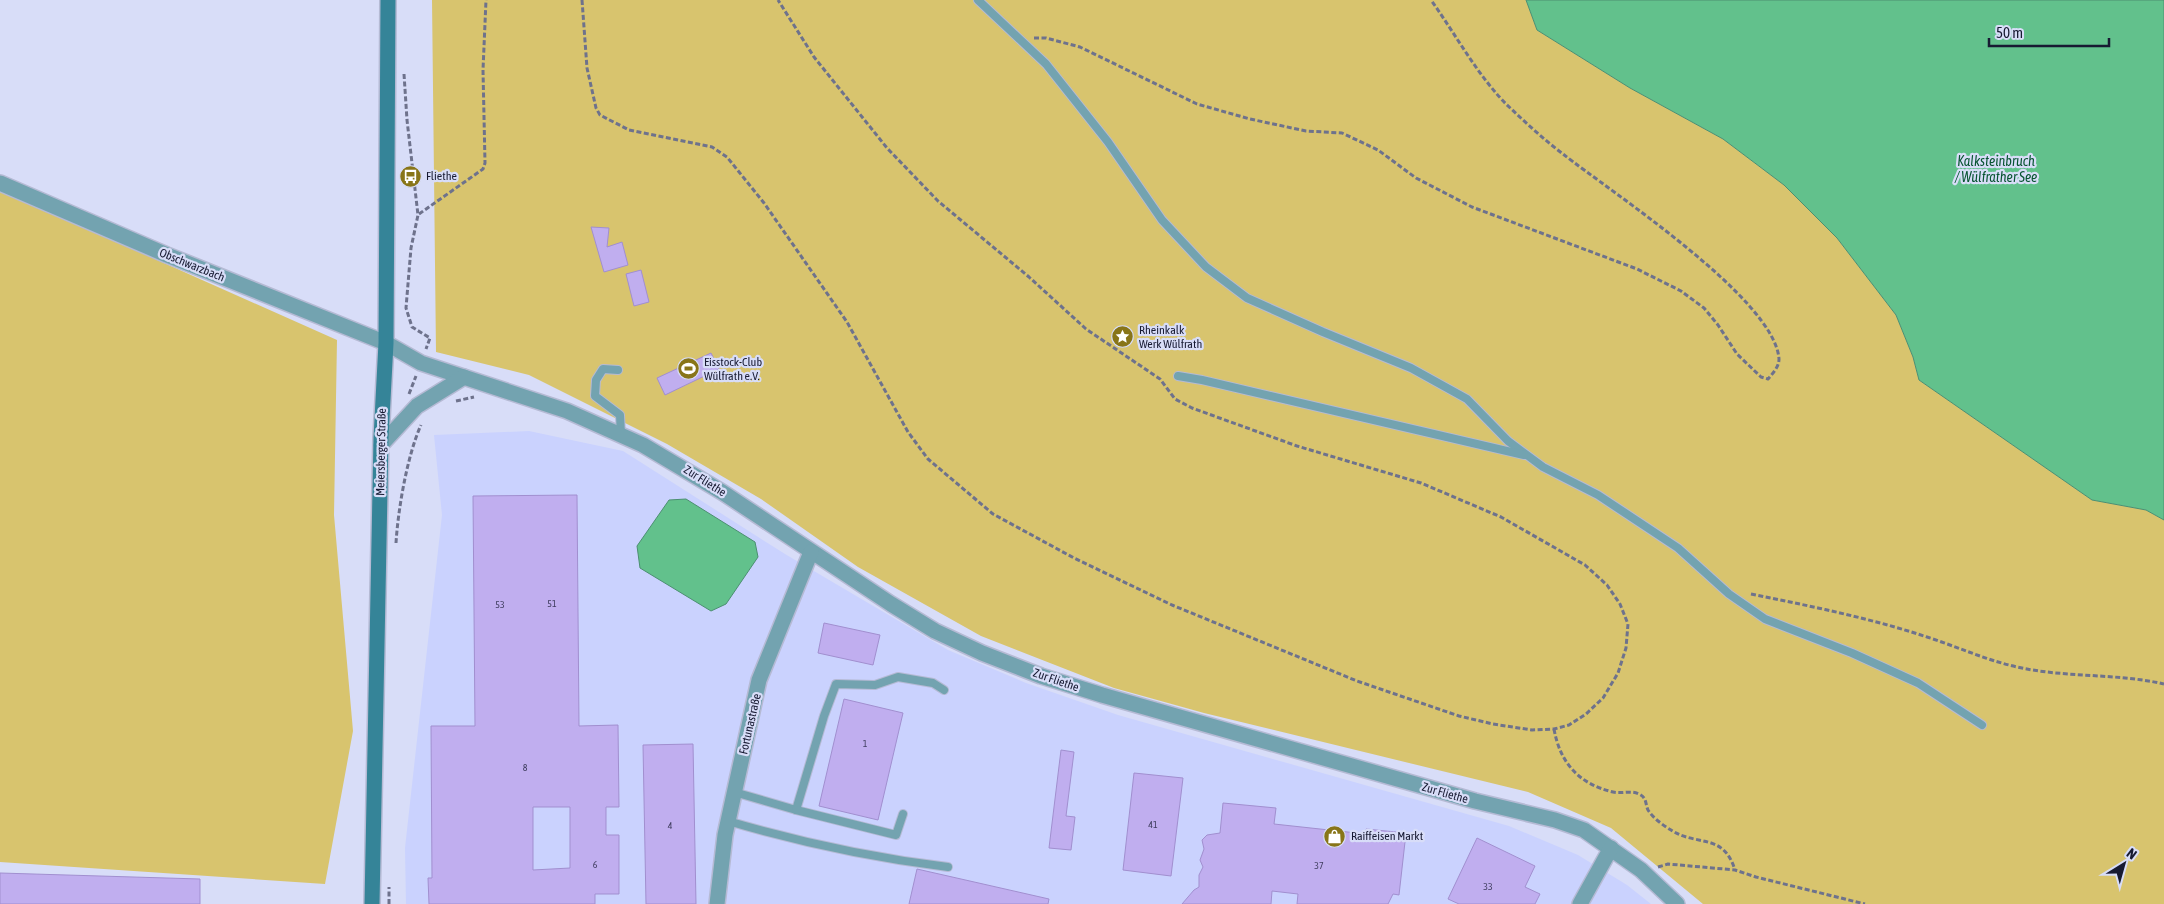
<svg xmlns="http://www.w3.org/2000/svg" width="2164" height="904" font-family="'Asap Condensed',sans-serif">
	<rect width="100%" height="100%" fill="#d8ddf8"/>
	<polygon fill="#cad2fe" points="529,431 623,451 785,554 948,650 1026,683 1118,715 1509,826 1578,855 1627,885 1651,904 406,904 405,848 442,515 434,435"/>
	<g fill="#d8c46e">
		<polygon points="432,0 1526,0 1537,30 1630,88 1723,139 1784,185 1837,238 1896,315 1913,357 1919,380 2092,500 2146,510 2164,520 2164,904 1703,904 1611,828 1528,792 1204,713 1114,688 981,636 858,567 761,499 667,444 529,375 436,352"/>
		<polygon points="0,190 337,340 334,515 353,731 325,884 0,862"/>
	</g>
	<g fill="#62c18c" stroke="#4c8f71">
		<polygon points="1526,0 2164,0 2164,520 2146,510 2092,500 1919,380 1913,357 1896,315 1837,238 1784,185 1723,139 1630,88 1537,30"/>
		<polygon points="686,499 755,542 758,557 726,604 711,611 640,568 637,546 669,500"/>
	</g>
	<g fill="#c0aeef" stroke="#a18fcf" fill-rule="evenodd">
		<polygon points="591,227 609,228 607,247 622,242 628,265 604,272"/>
		<polygon points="641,270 649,302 634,306 626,274"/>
		<polygon points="711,353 719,369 665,395 657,378"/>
		<path d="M 577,495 L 579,726 L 618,725 L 619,807 L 606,807 L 606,835 L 619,835 L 619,894 L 595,894 L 595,904 L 429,904 L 428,878 L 432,878 L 431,726 L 475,726 L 473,496 ZM 533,807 L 570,807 L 570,868 L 533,870 Z"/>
		<polygon points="824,623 880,635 873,665 818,653"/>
		<polygon points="844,699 903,713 878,820 819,806"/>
		<polygon points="693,744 696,904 646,904 643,745"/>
		<polygon points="1061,750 1074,752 1066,816 1075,817 1071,850 1049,848"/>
		<polygon points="1134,773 1183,778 1171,876 1123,870"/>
		<polygon points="1223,803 1276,808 1274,824 1366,834 1366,829 1406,833 1399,895 1393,894 1388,904 1297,904 1298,894 1272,891 1271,904 1182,904 1194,890 1199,887 1199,875 1203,867 1200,860 1204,849 1202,840 1207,835 1220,833"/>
		<polygon points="1477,838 1535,866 1525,887 1540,894 1535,904 1459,904 1448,899"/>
		<polygon points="917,869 1049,899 1048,904 909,904"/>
		<polygon points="0,873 200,879 200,904 0,904"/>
	</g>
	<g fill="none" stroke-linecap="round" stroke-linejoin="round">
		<defs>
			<g id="lane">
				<polyline points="978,0 1046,64 1108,142 1162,220 1206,267 1247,298 1323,332 1411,368 1467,399 1508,441 1543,467 1598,495 1678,548 1729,594 1765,619 1852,653 1918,683 1982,725"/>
				<polyline points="618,370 603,369 596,380 595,396 620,415 621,435"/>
				<polyline points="1178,376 1202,380 1524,455"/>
				<polyline points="734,792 796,810 824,716 836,684 875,685 898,677 933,683 944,690"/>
				<polyline points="796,810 896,835 903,814"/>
				<path d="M 728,821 C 799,842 874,858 948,867"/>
			</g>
			<g id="street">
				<polyline points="0,183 167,255 386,343 421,363 567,411 643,445 722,492 891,604 935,631 982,653 1041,676 1102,695 1475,801 1555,820 1584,830 1641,870 1677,904"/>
				<polyline points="381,445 417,406 464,377"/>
				<polyline points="717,904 725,835 759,680 811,552"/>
				<polyline points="1580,904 1611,848"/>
			</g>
			<polyline id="secondary" points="372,904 381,438 386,343 388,0"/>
		</defs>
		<use href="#lane" stroke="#b5bad4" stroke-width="10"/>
		<use href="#street" stroke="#b5bad4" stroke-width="18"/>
		<use href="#secondary" stroke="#b5bad4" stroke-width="18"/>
		<g stroke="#6e728c" stroke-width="3" stroke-dasharray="5 2.5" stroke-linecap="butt">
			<polyline points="582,0 587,68 596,108 600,115 629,130 712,147 727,157 764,203 847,322 908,432 928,459 993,514 1074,558 1172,605 1357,681 1459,716 1493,724 1532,730 1554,729 1569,725 1586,714 1603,698 1618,673 1626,648 1628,624 1620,604 1607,585 1585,565 1501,517 1421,483 1297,446 1192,408 1175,399 1160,379 1086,329 1029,277 938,201 887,148 814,57 778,0"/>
			<path d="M 1034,38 L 1046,38 L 1080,47 L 1197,104 L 1250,119 L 1306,131 L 1342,133 L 1378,150 L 1416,178 L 1472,207 L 1637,269 L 1681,291 L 1704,308 L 1718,325 L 1737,354 L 1761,377 L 1768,379 C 1773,373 1779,367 1779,359 C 1775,299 1611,192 1563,154 C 1543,139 1524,121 1506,104 C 1476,73 1456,35 1431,0"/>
			<polyline points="404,74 407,120 418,215 411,248 406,308 412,327 430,338 426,349"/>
			<polyline points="419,214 483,169 485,163 483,70 486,0"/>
			<polyline points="409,394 416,376"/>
			<polyline points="456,401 474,397"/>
			<path d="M 396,543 C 398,510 407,456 421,425"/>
			<path d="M 1751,594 C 1810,606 1870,618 1927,637 C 1958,647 1986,660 2017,667 C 2066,678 2116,673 2164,684"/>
			<path d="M 1554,729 C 1560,763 1579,784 1613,792 C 1622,794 1631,790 1639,794 C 1647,798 1645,803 1648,810 C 1653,818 1664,826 1671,830 C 1697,847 1723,832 1735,870"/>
			<polyline points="1658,867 1668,864 1735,870 1756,877 1865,904"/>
			<polyline points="389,904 389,887"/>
		</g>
		<use href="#lane" stroke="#73a3b0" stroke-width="8"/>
		<use href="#street" stroke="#73a3b0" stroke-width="15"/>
		<use href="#secondary" stroke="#358498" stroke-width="15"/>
	</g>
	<defs>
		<symbol id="bus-disc" viewBox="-11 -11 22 22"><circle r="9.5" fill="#887518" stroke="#d8ddf8"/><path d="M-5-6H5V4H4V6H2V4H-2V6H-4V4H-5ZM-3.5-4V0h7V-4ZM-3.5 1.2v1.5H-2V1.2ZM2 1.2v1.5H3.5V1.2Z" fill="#fff"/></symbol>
		<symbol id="sight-disc" viewBox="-11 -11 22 22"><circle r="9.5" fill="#887518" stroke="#d8ddf8"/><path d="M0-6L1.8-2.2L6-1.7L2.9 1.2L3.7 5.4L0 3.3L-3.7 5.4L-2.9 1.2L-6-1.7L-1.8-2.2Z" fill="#fff"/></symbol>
		<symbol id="stadium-disc" viewBox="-11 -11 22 22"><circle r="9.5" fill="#887518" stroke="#d8ddf8"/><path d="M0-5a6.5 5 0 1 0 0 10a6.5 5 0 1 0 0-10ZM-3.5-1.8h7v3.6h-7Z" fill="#fff"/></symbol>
		<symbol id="shop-disc" viewBox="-11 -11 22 22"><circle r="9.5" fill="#887518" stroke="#d8ddf8"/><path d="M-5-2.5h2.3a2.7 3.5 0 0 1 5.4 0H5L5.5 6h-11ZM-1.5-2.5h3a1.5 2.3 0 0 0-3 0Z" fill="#fff"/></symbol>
	</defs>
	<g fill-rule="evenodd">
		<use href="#bus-disc" x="398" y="164" width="25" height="25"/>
		<use href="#sight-disc" x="1110" y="324" width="25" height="25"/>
		<use href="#stadium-disc" x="676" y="356" width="25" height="25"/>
		<use href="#shop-disc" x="1322" y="824" width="25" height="25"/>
	</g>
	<g text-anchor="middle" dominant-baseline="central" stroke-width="4.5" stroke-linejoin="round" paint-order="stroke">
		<g font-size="10" fill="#413f61">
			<text x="552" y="603">51</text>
			<text x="500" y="604">53</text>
			<text x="865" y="743">1</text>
			<text x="525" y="767">8</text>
			<text x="1153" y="824">41</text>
			<text x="670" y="825">4</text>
			<text x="595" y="864">6</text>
			<text x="1319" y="865">37</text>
			<text x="1488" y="886">33</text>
		</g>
		<g font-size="12" fill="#171a32" stroke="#d8ddf8" text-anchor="start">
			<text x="426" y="176">Fliethe</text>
			<text x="1139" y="330">Rheinkalk<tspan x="1139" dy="14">Werk Wülfrath</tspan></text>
			<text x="704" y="362">Eisstock-Club<tspan x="704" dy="14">Wülfrath e.V.</tspan></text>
			<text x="1351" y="836">Raiffeisen Markt</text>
		</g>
		<g font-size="12" fill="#171a32" stroke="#d8ddf8">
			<text transform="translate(192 265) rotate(22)">Obschwarzbach</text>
			<text transform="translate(381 452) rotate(-89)">Meiersberger Straße</text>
			<text transform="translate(705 481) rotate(32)">Zur Fliethe</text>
			<text transform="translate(1056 680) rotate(19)">Zur Fliethe</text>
			<text transform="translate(750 724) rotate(-77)">Fortunastraße</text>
			<text transform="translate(1445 793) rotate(16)">Zur Fliethe</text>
		</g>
		<g font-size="14" font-style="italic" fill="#075431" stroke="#d8ddf8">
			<text x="1996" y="161">Kalksteinbruch<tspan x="1996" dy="16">/ Wülfrather See</tspan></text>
		</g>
	</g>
	<g transform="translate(2124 864) rotate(37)" stroke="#d8ddf8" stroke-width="4" paint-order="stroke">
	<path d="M0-4L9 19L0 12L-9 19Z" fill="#171a32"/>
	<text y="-8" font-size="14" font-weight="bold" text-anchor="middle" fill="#171a32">N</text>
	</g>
	<path d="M1989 38v8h120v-8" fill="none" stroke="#171a32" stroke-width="2.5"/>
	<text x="1996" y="38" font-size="15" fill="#171a32" stroke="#d8ddf8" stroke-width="4" paint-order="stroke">50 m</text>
</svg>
